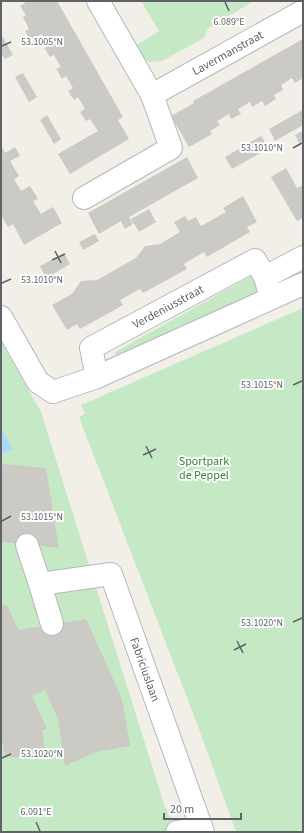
<svg xmlns="http://www.w3.org/2000/svg" width="304" height="833" font-family="'Source Sans 3',sans-serif">
	<rect width="100%" height="100%" fill="#f1efe8"/>
	<g fill="#c5e8c5">
		<polygon points="141,1 254,1 208,28 204,38 162,61 150,62 141,58 135,46 159,31"/>
		<polygon points="257,273 269,289 117,356 115,352"/>
		<polygon points="303,308 303,832 236,832 199,729 79,417 85,414 81,405"/>
		<polygon points="1,342 41,412 164,804 177,832 1,832"/>
	</g>
	<polygon fill="#aadaff" points="1,428 13,450 1,452"/>
	<g fill="#cccac5">
		<polygon points="24,1 57,1 123,117 118,120 129,139 70,174 58,154 98,131 90,119 86,121 80,112 85,109 78,97 74,100 68,91 73,88 66,76 62,79 57,70 56,69 61,67 54,55 50,57 45,49 44,48 49,46 42,34 30,40 25,31 29,29 23,17 26,15 20,6 25,3"/>
		<polygon points="1,34 13,55 5,59 1,53"/>
		<polygon points="303,39 303,72 302,73 303,78 295,83 292,78 281,85 283,90 274,95 276,99 265,106 262,101 252,107 250,102 238,109 241,114 231,119 229,114 217,121 220,125 210,131 212,134 189,147 171,116 194,103 193,101"/>
		<polygon points="23,73 37,97 29,102 15,77"/>
		<polygon points="303,110 303,125 275,141 269,129"/>
		<polygon points="47,115 61,139 54,144 40,120"/>
		<polygon points="303,131 303,141 299,143 295,135"/>
		<polygon points="261,136 269,148 232,169 225,157"/>
		<polygon points="1,145 5,153 15,147 20,156 10,161 19,176 14,179 21,191 30,186 38,199 33,201 41,214 53,207 62,223 24,245 13,224 8,227 1,215"/>
		<polygon points="187,157 198,178 129,217 133,224 125,229 121,221 99,234 88,213"/>
		<polygon points="286,168 297,188 303,185 303,218 297,221 271,177"/>
		<polygon points="243,196 257,222 247,227 250,232 207,257 204,252 184,264 187,269 143,293 140,289 120,300 123,305 80,329 77,324 67,330 52,305 72,294 81,281 97,280 136,258 145,246 160,244 180,232 174,222 185,216 188,221 196,217 201,226 226,212 223,208"/>
		<polygon points="149,209 156,222 139,232 131,219"/>
		<polygon points="95,234 99,241 83,250 79,242"/>
		<polygon points="64,253 70,264 46,278 40,266"/>
		<polygon points="1,464 46,468 59,548 1,542"/>
		<polygon points="3,605 6,605 8,607 18,630 86,619 122,699 130,746 96,752 65,766 58,719 45,690 32,696 47,729 42,730 45,752 11,758 10,756 5,757 1,736 1,606"/>
	</g>
	<g fill="none" stroke-linecap="round" stroke-linejoin="round">
		<defs>
			<g id="minor">
				<path id="s1" d="M 98,1 L 152,95 L 303,11"/>
				<polyline points="84,198 171,148 152,95"/>
				<polyline points="265,277 303,257"/>
				<polyline points="1,317 38,382 53,392 97,377 303,284"/>
				<path id="s2" d="M 97,377 L 91,348 L 255,260 L 265,277 L 271,298"/>
				<polyline points="27,545 40,584 52,624"/>
				<path id="s3" d="M 40,584 L 111,574 L 203,832"/>
				<polyline points="177,832 201,829"/>
			</g>
		</defs>
		<use href="#minor" stroke="#b5b8bc" stroke-width="24"/>
		<use href="#minor" stroke="#fff" stroke-width="22"/>
	</g>
	<path fill="none" stroke="#5f6368" stroke-width="1.5" d="M 225,2 L 229,11M 2,46 L 11,42M 293,148 L 302,143M 55,251 L 61,263M 52,260 L 65,254M 2,283 L 11,279M 293,385 L 302,381M 146,446 L 152,458M 143,455 L 156,449M 2,521 L 11,516M 293,622 L 302,618M 237,641 L 243,653M 234,650 L 246,644M 2,758 L 11,754M 36,822 L 40,831"/>
	<g text-anchor="middle" dominant-baseline="central" stroke-width="4" stroke-linejoin="round" paint-order="stroke">
		<g font-size="12" fill="#5f6368" stroke="#fff">
			<text stroke="none"><textPath href="#s1" startOffset="195">Lavermanstraat</textPath></text>
			<text stroke="none"><textPath href="#s2" startOffset="117">Verdeniusstraat</textPath></text>
			<text stroke="none"><textPath href="#s3" startOffset="173">Fabriciuslaan</textPath></text>
		</g>
		<g font-size="12" fill="#348238" stroke="#fff">
			<text x="204" y="461">Sportpark<tspan x="204" dy="14">de Peppel</tspan></text>
		</g>
	</g>
	<g font-size="10" text-anchor="middle" fill="#5f6368" stroke="#fff" stroke-width="4" stroke-linejoin="round" paint-order="stroke">
		<text x="229" y="25">6.089°E</text>
		<text x="42" y="45">53.1005°N</text>
		<text x="262" y="151">53.1010°N</text>
		<text x="42" y="283">53.1010°N</text>
		<text x="262" y="388">53.1015°N</text>
		<text x="42" y="520">53.1015°N</text>
		<text x="262" y="626">53.1020°N</text>
		<text x="42" y="757">53.1020°N</text>
		<text x="36" y="815">6.091°E</text>
	</g>
	<rect width="304" height="833" fill="none" stroke="#5f6368" stroke-width="4"/>
	<path d="M164 813v6h77v-6" fill="none" stroke="#5f6368" stroke-width="2"/>
	<text x="170" y="813" font-size="12" fill="#5f6368" stroke="#ffffff" stroke-width="3" paint-order="stroke">20 m</text>
</svg>
